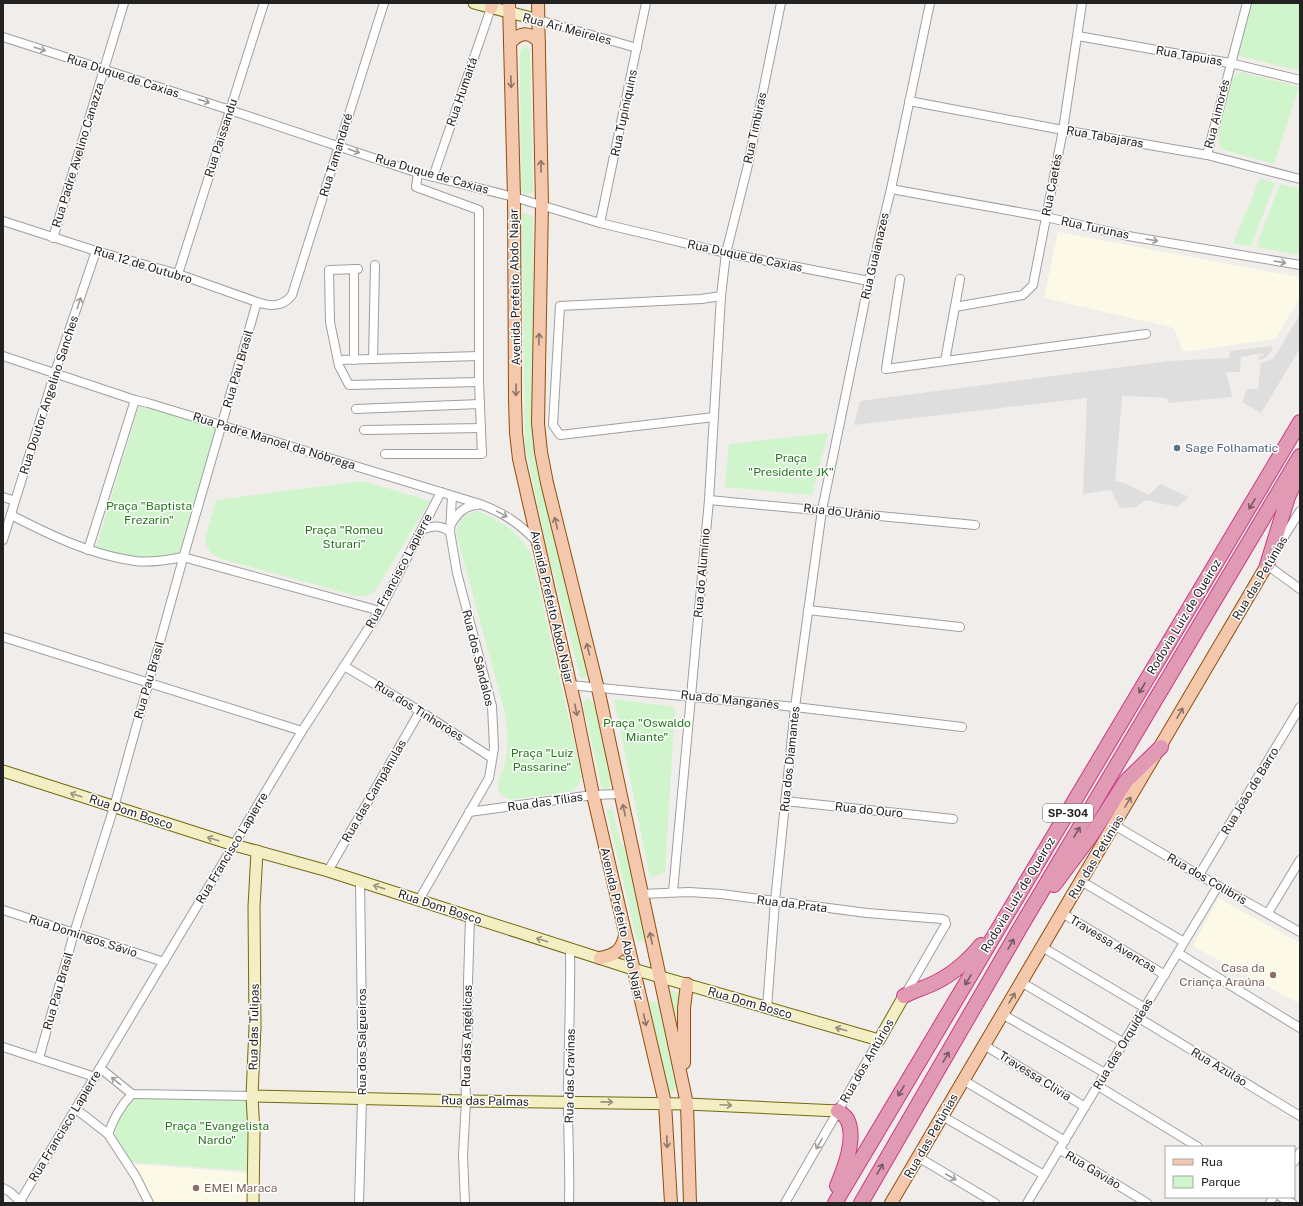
<svg xmlns="http://www.w3.org/2000/svg" width="1303" height="1206" font-family="'Public Sans',sans-serif">
	<rect width="100%" height="100%" fill="#f1edea"/>
	<g fill="#fdf9e7">
		<polygon points="1058,232 1299,277 1300,298 1275,339 1183,352 1174,328 1044,298"/>
		<polygon points="1218,898 1300,943 1300,1004 1193,946"/>
		<polygon points="130,1164 249,1173 246,1203 153,1203"/>
	</g>
	<g fill="#d0f5cc">
		<polygon points="1248,3 1300,3 1300,71 1235,55"/>
		<polygon points="524,47 527,47 530,52 533,190 532,193 526,195 522,192 521,189 520,52"/>
		<polygon points="1241,72 1299,87 1274,164 1221,149 1218,137 1230,79"/>
		<polygon points="1260,178 1275,183 1251,246 1233,244"/>
		<polygon points="1280,184 1300,189 1300,255 1256,247"/>
		<polygon points="522,212 533,217 534,440 587,672 587,676 582,678 580,676 546,545 525,445"/>
		<polygon points="139,406 216,427 179,553 166,557 137,558 96,548"/>
		<polygon points="828,433 812,495 725,487 729,444"/>
		<path d="M 363,481 L 430,501 L 375,591 L 367,596 L 357,596 L 218,558 C 210,553 206,548 205,539 L 216,500 Z"/>
		<path d="M 477,511 C 502,521 520,532 532,557 L 582,776 L 579,785 L 571,792 L 513,799 C 506,799 499,796 498,787 C 497,779 504,771 505,763 C 509,747 507,730 505,713 L 456,533 C 458,521 464,514 477,511 Z"/>
		<polygon points="587,698 591,700 595,707 611,780 610,785 608,789 603,789 601,785 583,703"/>
		<polygon points="614,699 675,707 665,872 650,878"/>
		<polygon points="611,809 613,811 619,837 628,857 647,942 637,941 607,812 607,810"/>
		<polygon points="670,990 682,995 678,1008 677,1022 675,1018"/>
		<polygon points="649,1001 658,1003 676,1087 674,1091 670,1092 667,1089"/>
		<path d="M 132,1094 L 160,1099 L 201,1099 L 252,1096 L 249,1171 L 128,1162 C 124,1155 117,1146 115,1137 C 112,1125 126,1105 132,1094 Z"/>
	</g>
	<g fill="#dedede">
		<polygon points="1300,314 1300,348 1261,413 1242,402 1247,389 1258,389 1261,363 1274,358"/>
		<polygon points="1272,346 1272,351 1265,358 1259,360 1259,356 1264,355 1262,353 1241,357 1240,372 1226,372 1232,397 1168,403 1167,398 1130,396 1122,396 1115,481 1124,483 1149,495 1160,484 1189,497 1177,507 1146,500 1136,507 1120,508 1111,490 1083,494 1087,398 854,425 860,401 1169,361 1229,358 1230,351"/>
	</g>
	<g fill="none" stroke-linecap="round" stroke-linejoin="round">
		<defs>
			<g id="minor">
				<polyline points="539,20 637,48"/>
				<polyline points="1078,36 1230,63 1300,80"/>
				<polyline points="3,37 230,110 418,173 514,197 600,223 726,253 869,281"/>
				<polyline points="909,101 1063,130 1207,155 1300,179"/>
				<polyline points="1207,155 1247,3"/>
				<polyline points="433,177 491,8"/>
				<polyline points="891,189 1046,217 1128,236 1300,265"/>
				<path d="M 3,221 L 96,251 L 178,274 L 257,302 C 271,307 283,307 292,295 L 384,3"/>
				<polyline points="600,223 646,3"/>
				<polyline points="53,238 124,3"/>
				<polyline points="358,269 329,270 330,322 339,366 349,385 479,382"/>
				<polyline points="178,274 264,3"/>
				<polyline points="900,279 886,369 1146,334"/>
				<polyline points="955,307 1023,295 1033,285 1063,130 1082,3"/>
				<path d="M 3,356 L 135,400 L 148,403 L 480,504 C 504,513 519,523 537,542"/>
				<polyline points="373,359 375,265"/>
				<polyline points="338,360 479,356"/>
				<polyline points="354,360 354,269"/>
				<polyline points="945,361 960,279"/>
				<polyline points="356,409 480,404"/>
				<polyline points="714,417 560,435 553,425 560,306 701,299 721,296"/>
				<polyline points="364,430 481,428"/>
				<polyline points="385,454 482,454 479,382 479,210 416,187 418,173"/>
				<polyline points="3,497 15,501"/>
				<polyline points="709,500 975,525"/>
				<path d="M 11,515 C 50,535 91,555 135,561 C 150,563 168,560 183,557 L 373,609 L 379,612"/>
				<path d="M 451,524 C 458,513 464,506 477,505"/>
				<path d="M 422,530 C 433,525 441,525 450,532"/>
				<polyline points="3,540 55,372 96,251"/>
				<polyline points="1277,548 1300,511"/>
				<polyline points="88,550 135,400"/>
				<polyline points="1268,563 1267,565 1300,589"/>
				<polyline points="808,610 960,627"/>
				<polyline points="3,637 302,731"/>
				<polyline points="344,666 420,711 492,758"/>
				<polyline points="570,685 795,707 962,727"/>
				<polyline points="785,801 953,819"/>
				<polyline points="469,812 593,795 620,794"/>
				<polyline points="1114,825 1199,875 1300,932"/>
				<polyline points="328,871 420,711"/>
				<polyline points="1199,875 1300,707"/>
				<polyline points="1081,881 1184,942"/>
				<polyline points="673,892 709,500 721,296 726,253 748,165 781,3"/>
				<polyline points="641,894 689,892 721,894 867,913 942,919 945,920 946,924 943,929 906,993"/>
				<polyline points="419,900 489,778 494,748 492,706 457,573 450,532 452,496"/>
				<polyline points="3,910 164,962"/>
				<polyline points="1062,913 1165,975"/>
				<polyline points="1268,913 1300,860"/>
				<polyline points="1042,947 1145,1008"/>
				<polyline points="1178,953 1300,1028"/>
				<polyline points="1021,982 1124,1043"/>
				<polyline points="767,1008 775,901 795,707 822,510 869,281 891,189 930,3"/>
				<polyline points="1002,1014 1105,1073"/>
				<polyline points="1139,1018 1300,1116"/>
				<polyline points="984,1045 1085,1107"/>
				<polyline points="3,1047 95,1077"/>
				<polyline points="39,1058 74,933 114,807 184,555 257,302"/>
				<polyline points="100,1068 132,1094 252,1096"/>
				<polyline points="963,1080 1065,1141"/>
				<polyline points="1098,1086 1198,1147"/>
				<polyline points="76,1109 108,1134 136,1177 149,1203"/>
				<polyline points="942,1116 1044,1175"/>
				<path d="M 108,1134 C 114,1119 120,1106 132,1094"/>
				<polyline points="1059,1149 1147,1203"/>
				<polyline points="918,1157 995,1203"/>
				<polyline points="1294,1162 1300,1152"/>
				<polyline points="3,1188 10,1192 22,1203"/>
				<polyline points="1281,1197 1292,1203"/>
				<polyline points="19,1203 302,731 379,612 441,492"/>
				<polyline points="359,1203 362,1099 362,1026 360,881"/>
				<polyline points="465,1203 463,1155 466,1101 465,1069 468,1030 468,982 470,917"/>
				<path d="M 569,1203 C 570,1169 568,1136 568,1102 C 568,1051 571,1000 570,949"/>
				<polyline points="785,1203 879,1040"/>
				<polyline points="1027,1203 1218,886"/>
				<polyline points="1270,1203 1273,1197"/>
			</g>
			<g id="secondary">
				<polyline points="474,3 539,20"/>
				<polyline points="3,771 234,845 328,871 633,969 879,1040 904,996"/>
				<polyline points="252,1096 466,1101 687,1104 838,1111"/>
				<polyline points="253,1203 254,1133 252,1096 255,1027 254,907 257,851"/>
			</g>
			<g id="primary">
				<polyline points="509,3 514,197 515,399 516,433 519,459 575,705 593,795 665,1103 671,1203"/>
				<polyline points="538,3 542,205 538,423 541,452 547,483 599,693 687,1104 690,1203"/>
				<polyline points="491,8 493,3"/>
				<path d="M 510,43 C 520,32 529,31 539,42"/>
				<path d="M 600,958 C 616,955 622,950 625,935"/>
				<polyline points="684,1063 684,1008 687,984"/>
				<polyline points="891,1203 1267,565"/>
			</g>
			<g id="motorway">
				<polyline points="1267,565 1288,497 1300,471"/>
				<polyline points="1054,885 1092,834 1126,781 1161,747"/>
				<path d="M 904,996 C 913,991 921,989 930,985 C 951,976 967,962 981,945"/>
				<path d="M 837,1186 C 844,1169 857,1138 847,1119 C 845,1116 841,1113 838,1111"/>
				<polyline points="835,1203 1300,422"/>
				<polyline points="861,1203 1020,928 1300,456"/>
			</g>
		</defs>
		<use href="#minor" stroke="#9f9f9f" stroke-width="10"/>
		<use href="#secondary" stroke="#716b10" stroke-width="13"/>
		<use href="#primary" stroke="#904f0f" stroke-width="14"/>
		<use href="#motorway" stroke="#cb3a85" stroke-width="16"/>
		<use href="#minor" stroke="#fff" stroke-width="8"/>
		<use href="#secondary" stroke="#f4eec4" stroke-width="11"/>
		<use href="#primary" stroke="#f4c8ac" stroke-width="12"/>
		<use href="#motorway" stroke="#e09ab3" stroke-width="14"/>
	</g>
	<defs><path id="oneway-shaft" d="M-6 0H5M1.5-3L5.5 0L1.5 3" fill="none" stroke-width="1.6" stroke-linecap="round" stroke-linejoin="round"/></defs>
	<g stroke="#9c9c9c">
		<use href="#oneway-shaft" transform="translate(40 49) rotate(18)"/>
		<use href="#oneway-shaft" transform="translate(204 101) rotate(18)"/>
		<use href="#oneway-shaft" transform="translate(354 151) rotate(19)"/>
		<use href="#oneway-shaft" transform="translate(1152 240) rotate(10)"/>
		<use href="#oneway-shaft" transform="translate(1280 262) rotate(10)"/>
		<use href="#oneway-shaft" transform="translate(79 303) rotate(-71)"/>
		<use href="#oneway-shaft" transform="translate(502 514) rotate(29)"/>
		<use href="#oneway-shaft" transform="translate(116 1081) rotate(-140)"/>
		<use href="#oneway-shaft" transform="translate(819 1144) rotate(120)"/>
		<use href="#oneway-shaft" transform="translate(951 1177) rotate(30)"/>
	</g>
	<g stroke="#8b7567">
		<use href="#oneway-shaft" transform="translate(511 82) rotate(88)"/>
		<use href="#oneway-shaft" transform="translate(541 166) rotate(-91)"/>
		<use href="#oneway-shaft" transform="translate(539 339) rotate(-89)"/>
		<use href="#oneway-shaft" transform="translate(516 390) rotate(91)"/>
		<use href="#oneway-shaft" transform="translate(556 523) rotate(-103)"/>
		<use href="#oneway-shaft" transform="translate(588 649) rotate(-104)"/>
		<use href="#oneway-shaft" transform="translate(576 710) rotate(79)"/>
		<use href="#oneway-shaft" transform="translate(1180 713) rotate(-60)"/>
		<use href="#oneway-shaft" transform="translate(1128 802) rotate(-59)"/>
		<use href="#oneway-shaft" transform="translate(624 810) rotate(-102)"/>
		<use href="#oneway-shaft" transform="translate(651 938) rotate(-102)"/>
		<use href="#oneway-shaft" transform="translate(1012 998) rotate(-59)"/>
		<use href="#oneway-shaft" transform="translate(645 1020) rotate(77)"/>
		<use href="#oneway-shaft" transform="translate(667 1142) rotate(87)"/>
	</g>
	<g stroke="#775863">
		<use href="#oneway-shaft" transform="translate(1252 504) rotate(121)"/>
		<use href="#oneway-shaft" transform="translate(1142 688) rotate(121)"/>
		<use href="#oneway-shaft" transform="translate(1077 832) rotate(-59)"/>
		<use href="#oneway-shaft" transform="translate(1011 944) rotate(-60)"/>
		<use href="#oneway-shaft" transform="translate(968 980) rotate(121)"/>
		<use href="#oneway-shaft" transform="translate(946 1057) rotate(-60)"/>
		<use href="#oneway-shaft" transform="translate(901 1091) rotate(121)"/>
		<use href="#oneway-shaft" transform="translate(880 1169) rotate(-60)"/>
	</g>
	<g stroke="#96927b">
		<use href="#oneway-shaft" transform="translate(76 795) rotate(-162)"/>
		<use href="#oneway-shaft" transform="translate(213 839) rotate(-162)"/>
		<use href="#oneway-shaft" transform="translate(379 887) rotate(-162)"/>
		<use href="#oneway-shaft" transform="translate(542 940) rotate(-162)"/>
		<use href="#oneway-shaft" transform="translate(841 1029) rotate(-164)"/>
		<use href="#oneway-shaft" transform="translate(607 1102) rotate(1)"/>
		<use href="#oneway-shaft" transform="translate(726 1105) rotate(3)"/>
	</g>
	<circle fill="#5c6f8a" stroke="#fff" stroke-width="1.5" cx="1177" cy="448" r="4"/>
	<g fill="#8d6e63" stroke="#fff" stroke-width="1.5">
		<circle cx="1273" cy="975" r="4"/>
		<circle cx="196" cy="1188" r="4"/>
	</g>
	<g text-anchor="middle" dominant-baseline="central" stroke-width="3" stroke-linejoin="round" paint-order="stroke">
		<rect fill="#fff" stroke="#646464" stroke-width="1" x="1043" y="804" width="50" height="18" rx="3"/>
		<g font-size="11" font-weight="bold" fill="#222">
			<text x="1068" y="813">SP-304</text>
		</g>
		<g font-size="12" fill="#222" stroke="#fff">
			<text transform="translate(567 29) rotate(15)">Rua Ari Meireles</text>
			<text transform="translate(1189 56) rotate(10)">Rua Tapuias</text>
			<text transform="translate(123 76) rotate(18)">Rua Duque de Caxias</text>
			<text transform="translate(462 92) rotate(-71)">Rua Humaitá</text>
			<text transform="translate(624 113) rotate(-78)">Rua Tupiniquins</text>
			<text transform="translate(1217 114) rotate(-76)">Rua Aimorés</text>
			<text transform="translate(755 128) rotate(-78)">Rua Timbiras</text>
			<text transform="translate(1105 137) rotate(10)">Rua Tabajaras</text>
			<text transform="translate(221 138) rotate(-72)">Rua Paissandu</text>
			<text transform="translate(78 155) rotate(-73)">Rua Padre Avelino Canazza</text>
			<text transform="translate(336 155) rotate(-73)">Rua Tamandaré</text>
			<text transform="translate(432 174) rotate(16)">Rua Duque de Caxias</text>
			<text transform="translate(1052 185) rotate(-79)">Rua Caetés</text>
			<text transform="translate(1095 228) rotate(12)">Rua Turunas</text>
			<text transform="translate(745 256) rotate(12)">Rua Duque de Caxias</text>
			<text transform="translate(875 256) rotate(-77)">Rua Guaianazes</text>
			<text transform="translate(143 265) rotate(17)">Rua 12 de Outubro</text>
			<text transform="translate(515 287) rotate(-91)">Avenida Prefeito Abdo Najar</text>
			<text transform="translate(238 369) rotate(-74)">Rua Pau Brasil</text>
			<text transform="translate(49 395) rotate(-72)">Rua Doutor Angelino Sanches</text>
			<text transform="translate(274 441) rotate(17)">Rua Padre Manoel da Nóbrega</text>
			<text transform="translate(842 512) rotate(6)">Rua do Urânio</text>
			<text transform="translate(399 571) rotate(-62)">Rua Francisco Lapierre</text>
			<text transform="translate(702 573) rotate(-85)">Rua do Alumínio</text>
			<text transform="translate(1260 578) rotate(-59)">Rua das Petúnias</text>
			<text transform="translate(552 607) rotate(77)">Avenida Prefeito Abdo Najar</text>
			<text transform="translate(1184 617) rotate(-59)">Rodovia Luiz de Queiroz</text>
			<text transform="translate(478 658) rotate(76)">Rua dos Sândalos</text>
			<text transform="translate(149 680) rotate(-74)">Rua Pau Brasil</text>
			<text transform="translate(730 700) rotate(6)">Rua do Manganês</text>
			<text transform="translate(419 711) rotate(32)">Rua dos Tinhorões</text>
			<text transform="translate(790 759) rotate(-84)">Rua dos Diamantes</text>
			<text transform="translate(374 791) rotate(-60)">Rua das Campânulas</text>
			<text transform="translate(1250 791) rotate(-59)">Rua João de Barro</text>
			<text transform="translate(545 802) rotate(-8)">Rua das Tílias</text>
			<text transform="translate(869 810) rotate(6)">Rua do Ouro</text>
			<text transform="translate(131 812) rotate(18)">Rua Dom Bosco</text>
			<text transform="translate(232 848) rotate(-59)">Rua Francisco Lapierre</text>
			<text transform="translate(1096 857) rotate(-59)">Rua das Petúnias</text>
			<text transform="translate(1207 879) rotate(30)">Rua dos Colibris</text>
			<text transform="translate(1018 895) rotate(-59)">Rodovia Luiz de Queiroz</text>
			<text transform="translate(792 904) rotate(7)">Rua da Prata</text>
			<text transform="translate(440 907) rotate(18)">Rua Dom Bosco</text>
			<text transform="translate(622 924) rotate(77)">Avenida Prefeito Abdo Najar</text>
			<text transform="translate(83 936) rotate(18)">Rua Domingos Sávio</text>
			<text transform="translate(1113 944) rotate(31)">Travessa Avencas</text>
			<text transform="translate(58 991) rotate(-74)">Rua Pau Brasil</text>
			<text transform="translate(750 1003) rotate(16)">Rua Dom Bosco</text>
			<text transform="translate(254 1027) rotate(-89)">Rua das Tulipas</text>
			<text transform="translate(467 1036) rotate(-89)">Rua das Angélicas</text>
			<text transform="translate(362 1042) rotate(-90)">Rua dos Salgueiros</text>
			<text transform="translate(1123 1044) rotate(-59)">Rua das Orquídeas</text>
			<text transform="translate(867 1061) rotate(-60)">Rua dos Antúrios</text>
			<text transform="translate(1219 1067) rotate(31)">Rua Azulão</text>
			<text transform="translate(570 1076) rotate(-89)">Rua das Cravinas</text>
			<text transform="translate(1035 1076) rotate(32)">Travessa Clivia</text>
			<text transform="translate(485 1101) rotate(1)">Rua das Palmas</text>
			<text transform="translate(65 1126) rotate(-59)">Rua Francisco Lapierre</text>
			<text transform="translate(931 1136) rotate(-60)">Rua das Petúnias</text>
			<text transform="translate(1093 1170) rotate(31)">Rua Gavião</text>
		</g>
		<g font-size="12" fill="#4e5e75" stroke="#fff" text-anchor="start">
			<text x="1185" y="448">Sage Folhamatic</text>
		</g>
		<g font-size="12" fill="#207817" stroke="#fff">
			<text x="791" y="458">Praça<tspan x="791" dy="14">"Presidente JK"</tspan></text>
			<text x="149" y="506">Praça "Baptista<tspan x="149" dy="14">Frezarin"</tspan></text>
			<text x="344" y="530">Praça "Romeu<tspan x="344" dy="14">Sturari"</tspan></text>
			<text x="647" y="723">Praça "Oswaldo<tspan x="647" dy="14">Miante"</tspan></text>
			<text x="542" y="753">Praça "Luiz<tspan x="542" dy="14">Passarine"</tspan></text>
			<text x="217" y="1126">Praça "Evangelista<tspan x="217" dy="14">Nardo"</tspan></text>
		</g>
		<g font-size="12" fill="#785e54" stroke="#fff" text-anchor="end">
			<text x="1265" y="968">Casa da<tspan x="1265" dy="14">Criança Araúna</tspan></text>
			<text x="204" y="1188" text-anchor="start">EMEI Maraca</text>
		</g>
	</g>
	<rect width="1303" height="1206" fill="none" stroke="#222222" stroke-width="8"/>
	<rect x="1165" y="1146" width="130" height="52" fill="#ffffff" stroke="#a7a7a7"/>
	<rect x="1173" y="1159" width="20" height="6" fill="#f4c8ac" stroke="#a7a7a7"/>
	<text x="1201" y="1166" font-size="12" fill="#222222">Rua</text>
	<rect x="1173" y="1176" width="20" height="12" fill="#d0f5cc" stroke="#a7a7a7"/>
	<text x="1201" y="1186" font-size="12" fill="#222222">Parque</text>
</svg>
